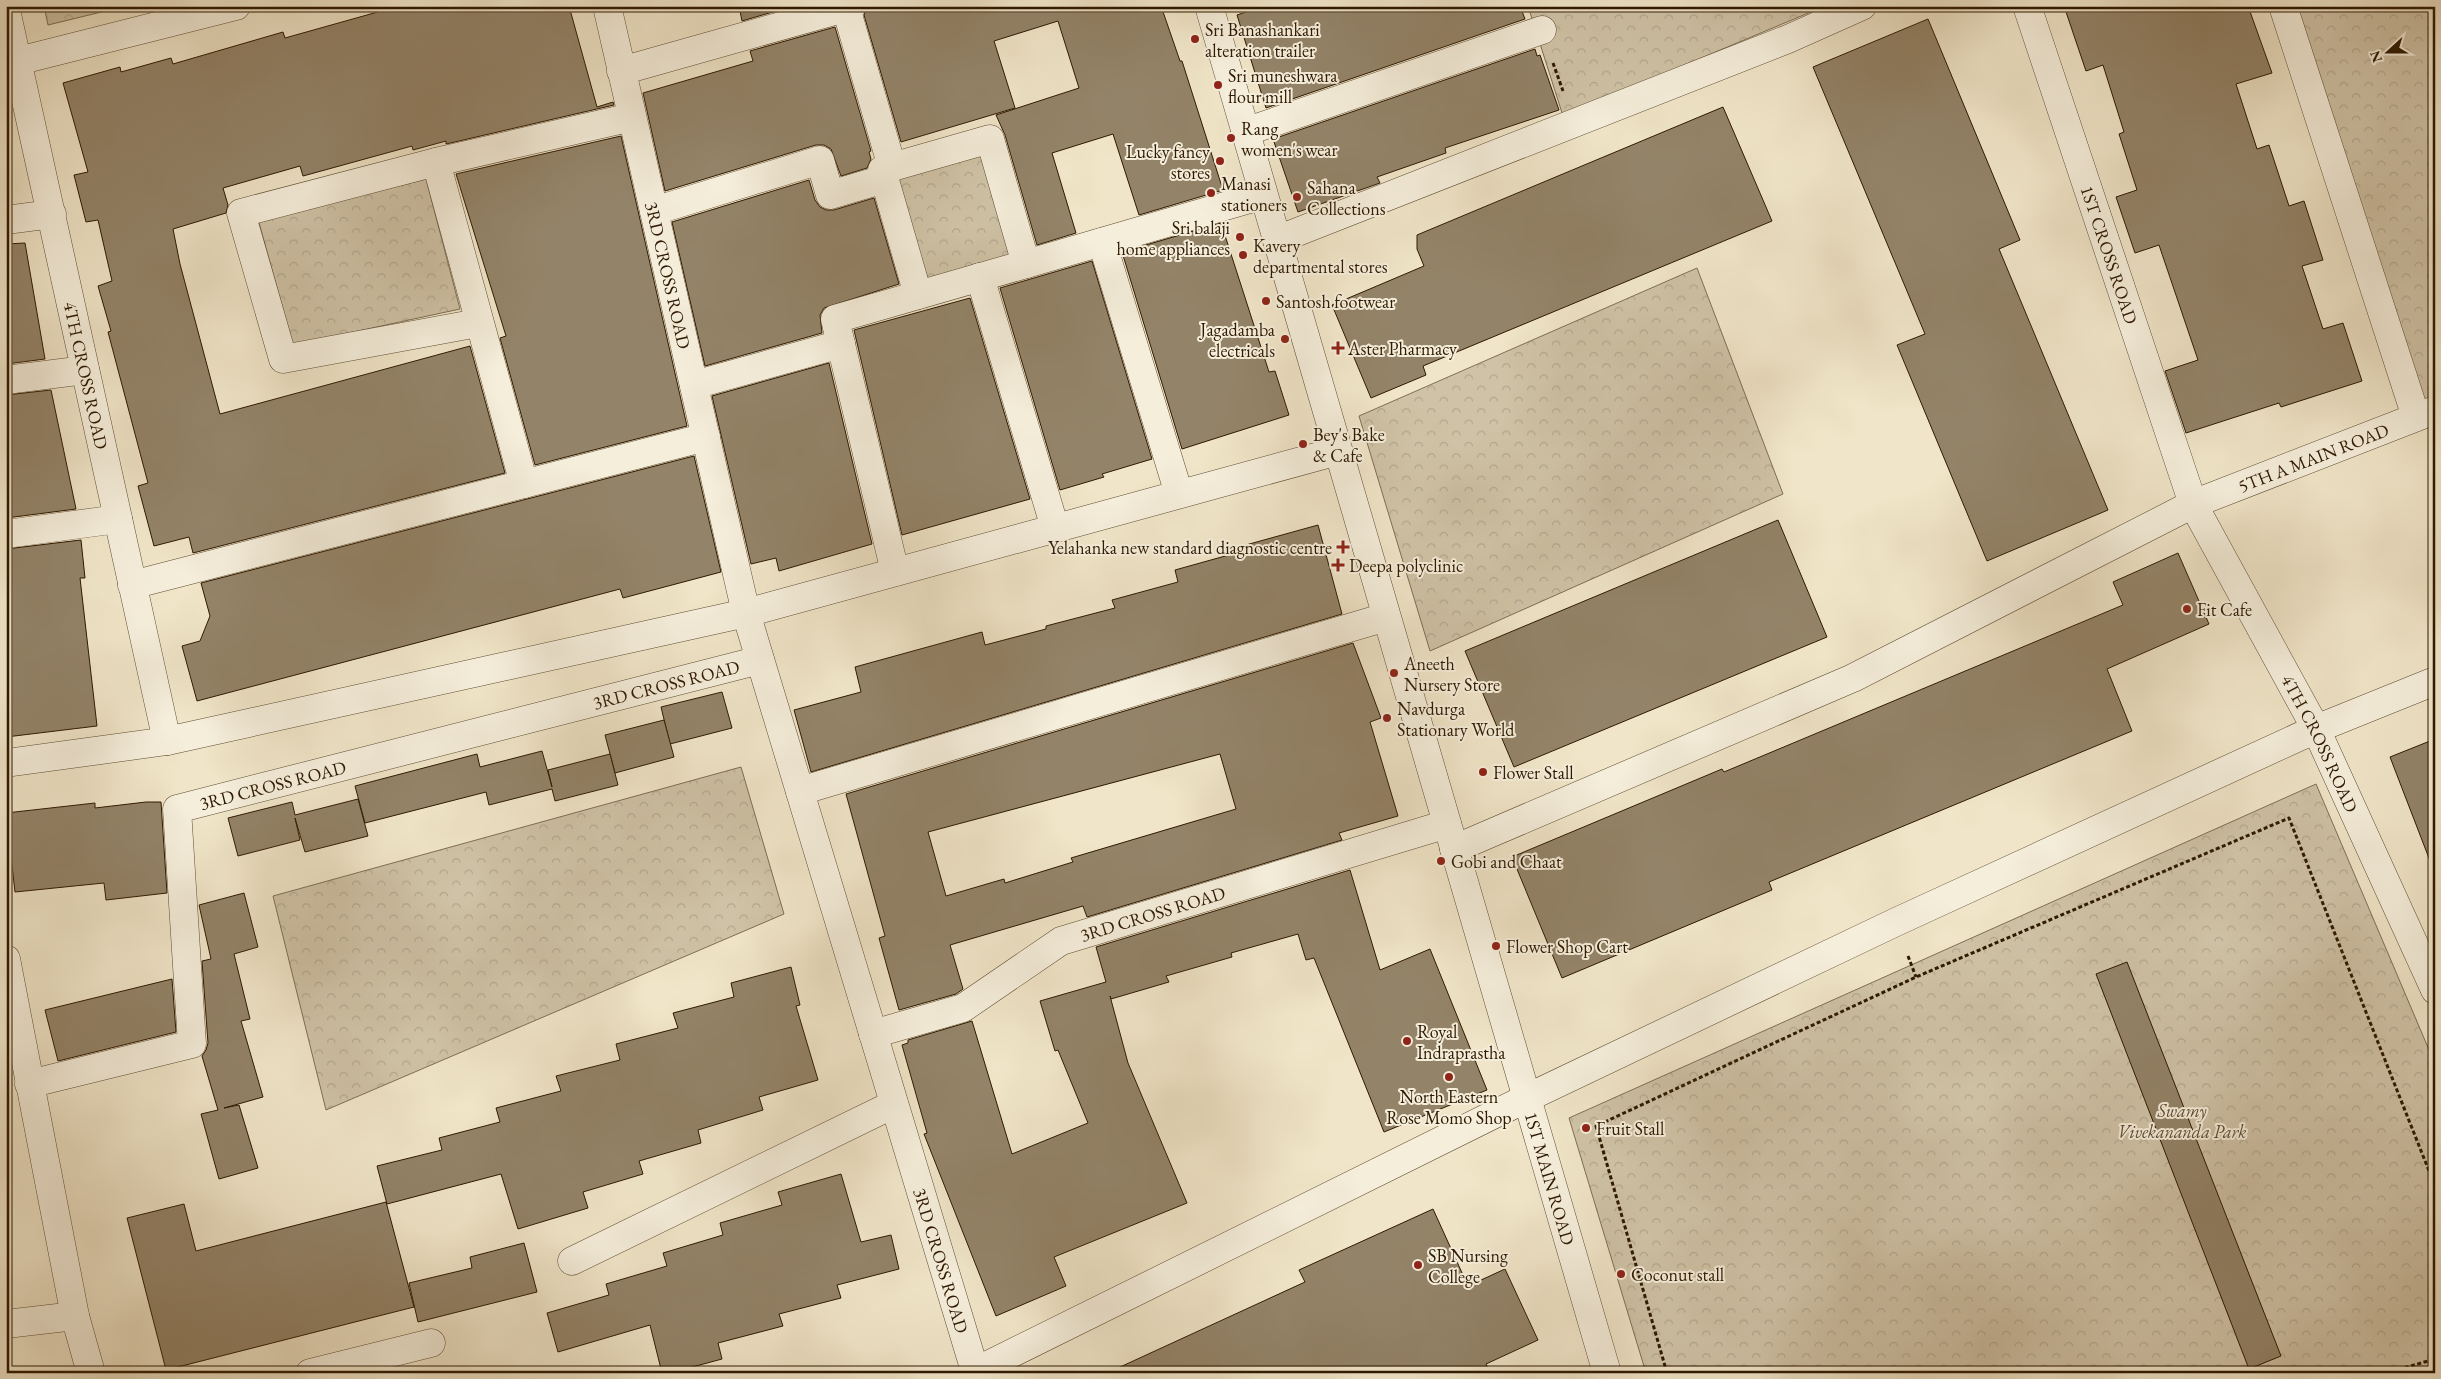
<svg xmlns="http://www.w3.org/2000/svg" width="2441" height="1379" font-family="'EB Garamond',serif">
	<defs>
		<pattern id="forest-crowns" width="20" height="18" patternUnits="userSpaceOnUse" patternTransform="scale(1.25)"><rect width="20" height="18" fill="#cfc2a6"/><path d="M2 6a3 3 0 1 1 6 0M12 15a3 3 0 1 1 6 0" fill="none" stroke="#b2a68d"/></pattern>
	</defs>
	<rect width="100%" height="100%" fill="#f0e5c8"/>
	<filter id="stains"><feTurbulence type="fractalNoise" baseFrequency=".004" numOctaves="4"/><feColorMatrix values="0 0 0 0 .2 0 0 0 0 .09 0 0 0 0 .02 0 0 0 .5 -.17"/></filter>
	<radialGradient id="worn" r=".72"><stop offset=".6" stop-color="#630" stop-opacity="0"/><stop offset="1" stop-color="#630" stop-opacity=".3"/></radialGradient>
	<g fill="url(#forest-crowns)" stroke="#7e6e54">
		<polygon points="44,6 126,6 48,25"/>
		<polygon points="1528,6 1825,6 1563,116"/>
		<polygon points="2283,6 2435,6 2435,410 2416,417"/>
		<polygon points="982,147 1016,259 920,287 888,176"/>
		<polygon points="426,179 460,309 293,345 258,219"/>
		<polygon points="1697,268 1783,494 1430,651 1359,416"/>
		<polygon points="741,767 784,914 326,1110 273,896"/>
		<polygon points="2316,784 2435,1064 2435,1373 1646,1373 1569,1118"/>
	</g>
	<g fill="#938368" stroke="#2e1901" fill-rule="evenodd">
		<polygon points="399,6 569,6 597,107 613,102 614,105 446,144 446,141 413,150 412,146 303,176 300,166 223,188 228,205 226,213 173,229 180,264 220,414 470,346 505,473 193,553 189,537 154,546 138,486 148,483 108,332 111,331 98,286 112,281 98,220 86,222 74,175 88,172 63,83 120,67 121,72 171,58 173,64 283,32 285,38"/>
		<polygon points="739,6 793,6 742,21"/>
		<polygon points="867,6 1161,6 1180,61 1182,61 1223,190 1139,215 1113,134 1052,153 1076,233 1037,245 1005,135 996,115 1079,88 1058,21 994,41 1015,108 901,142 864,15"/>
		<polygon points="1263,6 1520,6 1525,19 1266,108 1237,15"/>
		<polygon points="2064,6 2248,6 2272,73 2236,84 2257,149 2269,145 2289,206 2304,201 2323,260 2302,266 2323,329 2343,323 2362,381 2281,407 2279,403 2186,433 2165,371 2198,360 2159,245 2135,253 2116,197 2137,190 2119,134 2124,132 2103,65 2086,71"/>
		<polygon points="1928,19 2020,240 1999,249 2108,510 1987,561 1897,345 1925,334 1813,67"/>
		<polygon points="835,27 871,151 869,152 871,159 867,168 841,176 831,149 824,145 816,145 665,191 643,93 753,61 750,51"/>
		<polygon points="1535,49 1537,56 1540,55 1559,110 1445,148 1446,153 1377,177 1380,183 1298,212 1273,139"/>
		<polygon points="1723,107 1772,221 1423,366 1426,375 1371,398 1332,305 1424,266 1417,249 1417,235"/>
		<polygon points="621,136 687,426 535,465 500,338 506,336 456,174"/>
		<polygon points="809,180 815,200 820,207 826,210 834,210 874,198 899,284 824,308 820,315 822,333 705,366 672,222"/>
		<polygon points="1221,223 1269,372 1275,371 1289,415 1182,449 1122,252"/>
		<polygon points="25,243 45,359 6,364 6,244"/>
		<polygon points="1092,261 1152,459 1102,474 1104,477 1060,490 1000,288"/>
		<polygon points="970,298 1030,499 902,535 854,330"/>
		<polygon points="829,363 872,544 779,571 776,558 751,564 712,396"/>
		<polygon points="51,390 76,509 6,518 6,395"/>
		<polygon points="694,456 721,572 623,598 620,589 197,701 182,646 200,641 210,616 201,583"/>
		<polygon points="1778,520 1827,637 1514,767 1465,651"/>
		<polygon points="1318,525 1342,614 811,772 794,710 861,692 855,667 982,632 985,645 1046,629 1046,626 1115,608 1112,600 1178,582 1175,570 1236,553 1235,548"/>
		<polygon points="81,540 85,578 80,578 97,726 6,737 6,549"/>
		<polygon points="2178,553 2209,624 2107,669 2132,731 1769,882 1772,890 1562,978 1512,857 1722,769 1724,772 2123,605 2113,582"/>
		<path d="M 1353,643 L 1381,718 L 1370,722 L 1398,816 L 1339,833 L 1342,840 L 1087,917 L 1083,906 L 950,945 L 963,989 L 956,994 L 899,1010 L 879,938 L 885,936 L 846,794 ZM 1220,754 L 1236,809 L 1071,858 L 1073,862 L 1005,883 L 1004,879 L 946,896 L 928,832 Z"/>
		<polygon points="722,692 732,728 670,744 661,707"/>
		<polygon points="664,720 674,757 615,773 605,735"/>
		<polygon points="2435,739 2435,866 2432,866 2390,757"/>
		<polygon points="542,751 552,787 548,770 610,754 618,785 555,801 552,789 489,805 486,792 365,823 355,786 477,754 480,767"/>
		<polygon points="358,799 368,836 305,852 295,818 300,840 238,856 228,818 292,802 295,815"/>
		<polygon points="146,802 161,802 167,893 106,900 104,883 15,892 6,813 95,803 95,808"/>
		<polygon points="1350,870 1380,970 1430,949 1487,1090 1384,1132 1314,958 1306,960 1298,934 1231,953 1232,957 1166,976 1169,982 1111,999 1110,996 1128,1063 1187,1203 1054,1257 1066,1286 996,1316 924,1134 927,1133 902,1045 908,1043 908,1040 972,1021 1012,1154 1088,1123 1058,1050 1055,1051 1040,1001 1106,982 1096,947"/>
		<polygon points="244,893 258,947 234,954 250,1019 241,1021 263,1097 224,1108 239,1105 258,1168 219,1179 201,1114 218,1110 202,1056 206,1050 208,1043 202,961 211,959 199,905"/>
		<polygon points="2127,962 2281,1356 2249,1369 2096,974"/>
		<polygon points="791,967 800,1005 796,1006 818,1080 759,1097 763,1110 698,1130 701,1143 639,1161 643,1174 583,1192 588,1208 518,1229 501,1174 387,1204 377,1166 442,1150 439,1138 500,1122 496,1108 561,1091 556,1076 620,1060 616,1044 678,1028 673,1013 734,997 731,983"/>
		<polygon points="172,979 176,1032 58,1061 45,1010"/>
		<polygon points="841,1174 861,1242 891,1235 899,1269 837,1285 841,1298 779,1314 783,1326 718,1343 722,1359 670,1373 662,1373 650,1325 558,1352 547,1313 609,1295 606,1284 667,1266 663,1253 723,1235 720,1223 782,1205 778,1192"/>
		<polygon points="386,1202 414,1307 166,1370 127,1218 184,1204 196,1251"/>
		<polygon points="1433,1209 1468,1286 1505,1269 1538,1340 1486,1364 1490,1373 1107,1373 1305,1282 1299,1270"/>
		<polygon points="524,1243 537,1292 418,1322 409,1283 472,1268 470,1257"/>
	</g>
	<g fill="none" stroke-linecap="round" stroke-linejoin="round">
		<defs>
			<g id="minor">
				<path id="s1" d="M 607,6 L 746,613 L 975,1371"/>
				<path id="s2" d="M 1209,6 L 1607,1373"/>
				<path id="s3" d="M 2027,6 L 2193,504 L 2316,729 L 2435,990"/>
				<polyline points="2283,6 2416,417"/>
				<polyline points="846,8 892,167 990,139 1026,264 1263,195"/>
				<path id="s4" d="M 6,10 L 167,741"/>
				<polyline points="6,64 236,6"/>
				<polyline points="621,71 852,6"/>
				<polyline points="1245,132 1542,30"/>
				<polyline points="436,162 524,484"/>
				<polyline points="890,168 882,170 918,295"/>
				<polyline points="654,211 820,160 830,195 884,179"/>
				<polyline points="6,220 52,214"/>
				<polyline points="1277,240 1788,39 1862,6"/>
				<polyline points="1102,242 1179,494"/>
				<polyline points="980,277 1055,528"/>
				<polyline points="478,323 283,359 241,213 436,162 632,117"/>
				<polyline points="6,380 85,370"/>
				<polyline points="694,385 841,344"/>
				<polyline points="6,534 118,519"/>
				<polyline points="895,572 835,319 1026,264"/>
				<polyline points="132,585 706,437"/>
				<polyline points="6,763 167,741 746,613 1338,451"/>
				<polyline points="800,791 1386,617"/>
				<path id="s5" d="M 1454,849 L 1853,678 L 2193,504 L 2435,410"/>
				<polyline points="6,959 75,1316 91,1373"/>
				<path id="s6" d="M 873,1034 L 963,1008 L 1061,941 L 1447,824"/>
				<path id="s7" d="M 29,1084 L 192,1044 L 177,809 L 760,660"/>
				<polyline points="572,1261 894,1104"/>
				<polyline points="6,1324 75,1316"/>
				<polyline points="310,1373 431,1343"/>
				<polyline points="972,1373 1527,1098 1896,922 2316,729 2435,681"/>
			</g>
		</defs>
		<use href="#minor" stroke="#5e4c33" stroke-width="29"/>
		<g stroke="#2e1901" stroke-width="3" stroke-dasharray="4 2.5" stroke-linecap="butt">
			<polyline points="1553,63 1563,91"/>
			<polyline points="1908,956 1916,977"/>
			<polyline points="1667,1373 1596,1126 1916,977 2289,818 2435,1186"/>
			<polyline points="2386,1373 2435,1359"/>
		</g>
		<use href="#minor" stroke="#f5eedb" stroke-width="28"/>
	</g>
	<g fill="#8f2418" stroke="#f5eedb" stroke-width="2">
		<circle cx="1195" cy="39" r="5"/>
		<circle cx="1218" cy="85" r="5"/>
		<circle cx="1231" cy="138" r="5"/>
		<circle cx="1220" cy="161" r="5"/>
		<circle cx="1211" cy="193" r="5"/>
		<circle cx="1297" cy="197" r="5"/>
		<circle cx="1240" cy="237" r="5"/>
		<circle cx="1243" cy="255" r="5"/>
		<circle cx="1266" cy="301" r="5"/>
		<circle cx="1285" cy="339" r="5"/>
		<path d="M1335.5 340.5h5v5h5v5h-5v5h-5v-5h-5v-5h5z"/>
		<circle cx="1303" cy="444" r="5"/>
		<path d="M1340.5 539.5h5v5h5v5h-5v5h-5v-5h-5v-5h5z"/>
		<path d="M1335.5 557.5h5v5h5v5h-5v5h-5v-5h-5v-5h5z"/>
		<circle cx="2187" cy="609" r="5"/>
		<circle cx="1394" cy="673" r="5"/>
		<circle cx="1387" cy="718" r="5"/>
		<circle cx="1483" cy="772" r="5"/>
		<circle cx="1441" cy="861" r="5"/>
		<circle cx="1496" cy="946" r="5"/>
		<circle cx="1407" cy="1041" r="5"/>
		<circle cx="1449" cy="1077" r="5"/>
		<circle cx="1586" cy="1128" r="5"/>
		<circle cx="1418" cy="1265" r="5"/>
		<circle cx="1621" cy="1274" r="5"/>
	</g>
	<g text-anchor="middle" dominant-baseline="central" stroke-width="4" stroke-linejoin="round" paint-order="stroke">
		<g font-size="18" fill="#2e1901" stroke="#f5eedb" text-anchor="start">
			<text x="1205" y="29">Sri Banashankari<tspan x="1205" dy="21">alteration trailer</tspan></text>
			<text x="1228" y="75">Sri muneshwara<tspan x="1228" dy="21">flour mill</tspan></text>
			<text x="1241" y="128">Rang<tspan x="1241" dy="21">women's wear</tspan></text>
			<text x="1210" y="151" text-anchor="end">Lucky fancy<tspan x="1210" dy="21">stores</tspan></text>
			<text x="1221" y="183">Manasi<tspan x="1221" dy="21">stationers</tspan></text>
			<text x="1307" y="187">Sahana<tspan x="1307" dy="21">Collections</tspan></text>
			<text x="1230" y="227" text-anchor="end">Sri balaji<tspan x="1230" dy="21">home appliances</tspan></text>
			<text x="1253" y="245">Kavery<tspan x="1253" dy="21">departmental stores</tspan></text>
			<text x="1276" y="301">Santosh footwear</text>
			<text x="1275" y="329" text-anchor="end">Jagadamba<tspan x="1275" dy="21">electricals</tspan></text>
			<text x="1348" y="348">Aster Pharmacy</text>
			<text x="1313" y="434">Bey's Bake<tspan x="1313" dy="21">&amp; Cafe</tspan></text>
			<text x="1332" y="547" text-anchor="end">Yelahanka new standard diagnostic centre</text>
			<text x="1349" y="565">Deepa polyclinic</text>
			<text x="2197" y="609">Fit Cafe</text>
			<text x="1404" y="663">Aneeth<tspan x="1404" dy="21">Nursery Store</tspan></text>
			<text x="1397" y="708">Navdurga<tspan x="1397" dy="21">Stationary World</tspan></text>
			<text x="1493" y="772">Flower Stall</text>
			<text x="1451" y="861">Gobi and Chaat</text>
			<text x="1506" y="946">Flower Shop Cart</text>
			<text x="1417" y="1031">Royal<tspan x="1417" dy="21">Indraprastha</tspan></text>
			<text x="1449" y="1096" text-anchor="middle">North Eastern<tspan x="1449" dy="21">Rose Momo Shop</tspan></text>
			<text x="1596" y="1128">Fruit Stall</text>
			<text x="1428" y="1255">SB Nursing<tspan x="1428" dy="21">College</tspan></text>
			<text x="1631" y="1274">Coconut stall</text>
		</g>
		<g font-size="18" fill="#2e1901" stroke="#f5eedb">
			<text stroke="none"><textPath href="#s3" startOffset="262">1ST CROSS ROAD</textPath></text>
			<text stroke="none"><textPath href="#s1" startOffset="276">3RD CROSS ROAD</textPath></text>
			<text stroke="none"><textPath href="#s4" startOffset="374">4TH CROSS ROAD</textPath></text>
			<text stroke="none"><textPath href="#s5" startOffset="945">5TH A MAIN ROAD</textPath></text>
			<text stroke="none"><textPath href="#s7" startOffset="908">3RD CROSS ROAD</textPath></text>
			<text stroke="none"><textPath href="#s3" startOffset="796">4TH CROSS ROAD</textPath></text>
			<text stroke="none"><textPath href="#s7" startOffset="502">3RD CROSS ROAD</textPath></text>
			<text stroke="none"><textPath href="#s6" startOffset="308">3RD CROSS ROAD</textPath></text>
			<text stroke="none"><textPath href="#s2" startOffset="1221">1ST MAIN ROAD</textPath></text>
			<text stroke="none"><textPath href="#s1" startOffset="1299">3RD CROSS ROAD</textPath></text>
		</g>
		<g font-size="18" font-style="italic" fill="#5e4c33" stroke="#f5eedb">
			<text x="2182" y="1110">Swamy<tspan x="2182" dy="21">Vivekananda Park</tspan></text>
		</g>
	</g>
	<rect width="2441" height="1379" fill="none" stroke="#f0e5c8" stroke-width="25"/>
	<rect x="8" y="8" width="2426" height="1364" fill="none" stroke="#2e1901" stroke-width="2.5"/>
	<rect x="12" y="12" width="2416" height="1354" fill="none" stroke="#2e1901"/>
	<g transform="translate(2388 52) rotate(249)" stroke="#f5eedb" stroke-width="4" paint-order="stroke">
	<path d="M0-4L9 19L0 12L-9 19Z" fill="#2e1901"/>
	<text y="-8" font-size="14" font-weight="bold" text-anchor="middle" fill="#2e1901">N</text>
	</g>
	<rect width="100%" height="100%" filter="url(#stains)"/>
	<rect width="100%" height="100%" fill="url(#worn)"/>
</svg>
